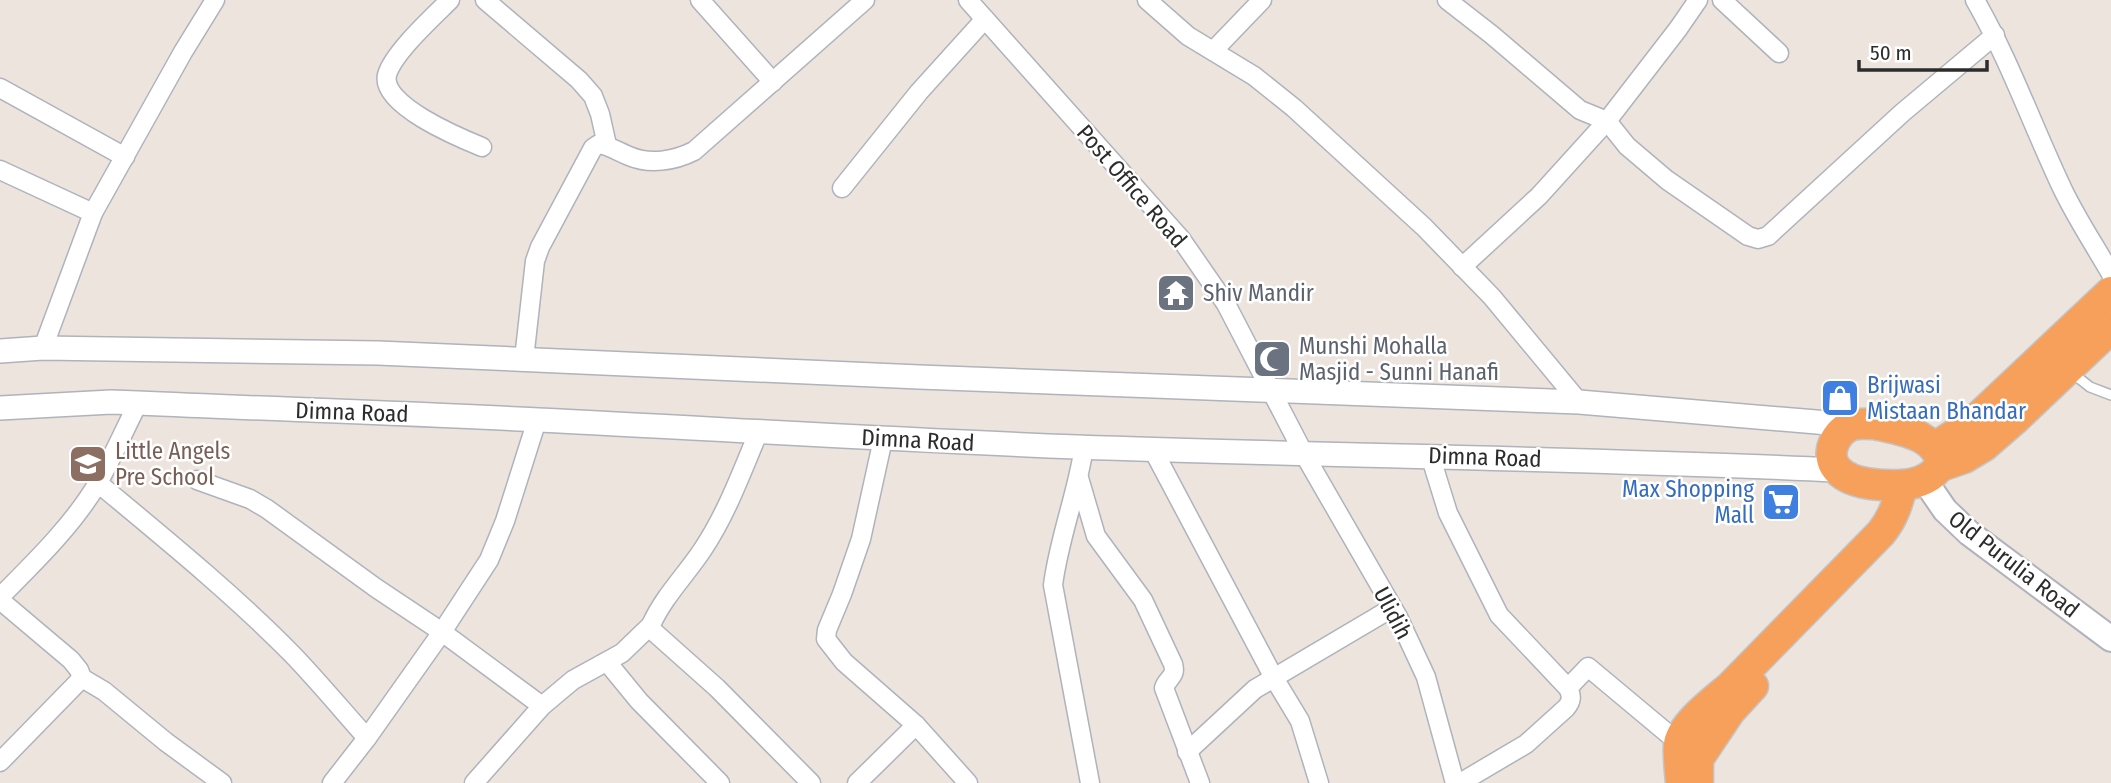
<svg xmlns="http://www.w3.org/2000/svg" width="2111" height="783" font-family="'Fira Sans Condensed',sans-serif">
	<rect width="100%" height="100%" fill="#ede4de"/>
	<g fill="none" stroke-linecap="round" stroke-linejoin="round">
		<defs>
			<polyline id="service" points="2071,372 2090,387 2111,395"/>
			<g id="minor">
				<path d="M 450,0 C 433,17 393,53 387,75 C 380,105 460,138 482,147"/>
				<polyline points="485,0 579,80 593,96 600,114 607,145"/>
				<polyline points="700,0 773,82"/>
				<polyline points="968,0 1181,239 1226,304 1304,454 1398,617 1426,677 1455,783"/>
				<polyline points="1147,0 1188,36 1254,76 1294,108 1424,227 1492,297 1579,402"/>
				<polyline points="1447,0 1492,35 1580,110 1607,121 1627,146 1667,180 1748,236 1758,239 1768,236 1902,113 1995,35"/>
				<polyline points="1722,0 1779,53"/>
				<path d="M 1975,0 C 2010,61 2033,127 2063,190 C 2077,219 2095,246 2111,274"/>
				<polyline points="1213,51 1262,0"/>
				<polyline points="0,88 125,157"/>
				<polyline points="0,170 93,213"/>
				<polyline points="842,188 919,92 985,19"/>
				<polyline points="1462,267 1539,196 1607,121 1678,29 1698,0"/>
				<polyline points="43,348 93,213 183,52 215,0"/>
				<path d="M 524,359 L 535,261 L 540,247 L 593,148 L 599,144 C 610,146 619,152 629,156 C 650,165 674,161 694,151 L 865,0"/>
				<path d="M 759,431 C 742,471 727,513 703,549 C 686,575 664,596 651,625 L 653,631 L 717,688 L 811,783"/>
				<polyline points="883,439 861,539 842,594 827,630 826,639 844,662 916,725 968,783"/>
				<path d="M 1084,447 C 1077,494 1059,538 1053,585 L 1090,783"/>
				<polyline points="1152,448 1274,678 1300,721 1319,783"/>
				<path d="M 1430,455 L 1448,513 L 1499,615 L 1568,688 C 1572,696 1572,701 1566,708 L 1526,744 L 1460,783"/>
				<path d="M 1079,478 L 1096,536 L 1143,600 L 1173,664 C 1177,677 1167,678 1164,688 L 1200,783"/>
				<polyline points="197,480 250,499 267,509 376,588 442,632 542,706"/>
				<path d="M 98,483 C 164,538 232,593 292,654 C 318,681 342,710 367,738"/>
				<path d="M 0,597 C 34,563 75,523 99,481 C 113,456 125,429 138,403"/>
				<polyline points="0,600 71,660 79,670 82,678"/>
				<polyline points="607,662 639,701 720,783"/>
				<polyline points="1568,688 1588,667 1685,748"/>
				<polyline points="1187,752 1255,689 1392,608"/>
				<polyline points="0,762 82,678 104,691 166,742 222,783"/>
				<polyline points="332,783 367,738 442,632 489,560 505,521 537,420"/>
				<polyline points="474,783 542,706 573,680 622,653 651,625"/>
				<polyline points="857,783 916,725"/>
			</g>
			<g id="tertiary">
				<polyline points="0,351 43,348 378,353 919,377 1579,402 1852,425"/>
				<path d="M 0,408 L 111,402 L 138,403 C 272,409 405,413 539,420 C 719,429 898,440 1077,447 C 1331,456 1584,458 1837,470"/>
			</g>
			<polyline id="secondary" points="1925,481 1945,510 1969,533 2111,639"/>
			<g id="trunk">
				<path d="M 1874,424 C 1889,427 1906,430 1920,437 C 1957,458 1936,482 1903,485 C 1883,486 1850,485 1837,469 C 1824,454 1836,431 1852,425 C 1858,423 1868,424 1874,424 Z"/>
				<polyline points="1934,448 1972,423 2111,292"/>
				<polyline points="1938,467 1964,458 1984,446 2014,420 2111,328"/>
				<path d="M 1681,783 C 1680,771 1678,756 1679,744 C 1681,725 1716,699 1730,687 L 1881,533 C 1893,518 1898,503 1902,485"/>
				<polyline points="1698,783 1698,759 1730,711 1753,686"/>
			</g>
		</defs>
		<use href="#service" stroke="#aeb3bc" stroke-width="12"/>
		<use href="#minor" stroke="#aeb3bc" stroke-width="21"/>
		<use href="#tertiary" stroke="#aeb3bc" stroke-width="26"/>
		<use href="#secondary" stroke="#aeb3bc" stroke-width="28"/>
		<use href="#trunk" stroke="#c4c4c4" stroke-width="33"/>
		<use href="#service" stroke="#fff" stroke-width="9"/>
		<use href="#minor" stroke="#fff" stroke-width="18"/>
		<use href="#tertiary" stroke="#fff" stroke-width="23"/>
		<use href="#secondary" stroke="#fff" stroke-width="24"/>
		<use href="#trunk" stroke="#f6a05c" stroke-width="30"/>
	</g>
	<defs>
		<symbol id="temple-square" viewBox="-11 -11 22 22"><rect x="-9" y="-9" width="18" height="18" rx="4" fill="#6b7280" stroke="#fff"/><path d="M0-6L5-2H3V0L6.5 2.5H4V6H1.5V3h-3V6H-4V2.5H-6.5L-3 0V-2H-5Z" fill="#fff"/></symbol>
		<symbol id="mosque-square" viewBox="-11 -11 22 22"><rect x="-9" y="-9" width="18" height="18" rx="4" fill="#6b7280" stroke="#fff"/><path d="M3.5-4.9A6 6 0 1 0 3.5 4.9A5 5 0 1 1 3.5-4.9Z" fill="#fff"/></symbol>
		<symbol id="shop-square" viewBox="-11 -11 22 22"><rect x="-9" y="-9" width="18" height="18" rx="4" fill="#3f7fe0" stroke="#fff"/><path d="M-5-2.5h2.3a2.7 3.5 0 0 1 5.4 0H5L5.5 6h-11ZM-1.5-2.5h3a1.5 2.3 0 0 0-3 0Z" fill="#fff"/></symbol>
		<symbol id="school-square" viewBox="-11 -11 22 22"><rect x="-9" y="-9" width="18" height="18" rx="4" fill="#8d6e63" stroke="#fff"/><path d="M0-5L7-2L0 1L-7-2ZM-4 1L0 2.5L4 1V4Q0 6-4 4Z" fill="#fff"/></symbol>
		<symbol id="supermarket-square" viewBox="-11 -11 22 22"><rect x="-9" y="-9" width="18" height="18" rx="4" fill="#3f7fe0" stroke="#fff"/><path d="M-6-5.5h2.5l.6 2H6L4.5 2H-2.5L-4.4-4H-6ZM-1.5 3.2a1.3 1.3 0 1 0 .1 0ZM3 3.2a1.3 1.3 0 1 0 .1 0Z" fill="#fff"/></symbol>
	</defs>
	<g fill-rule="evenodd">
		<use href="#temple-square" x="1154" y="271" width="44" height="44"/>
		<use href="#mosque-square" x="1250" y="337" width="44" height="44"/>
		<use href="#shop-square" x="1818" y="376" width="44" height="44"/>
		<use href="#school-square" x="66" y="442" width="44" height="44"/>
		<use href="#supermarket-square" x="1759" y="480" width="44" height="44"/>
	</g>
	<g text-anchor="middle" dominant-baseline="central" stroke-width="5" stroke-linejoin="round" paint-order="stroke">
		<g font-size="23" fill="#2c2c2c" stroke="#fff">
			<text transform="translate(1132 186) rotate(49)">Post Office Road</text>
			<text transform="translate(352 412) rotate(2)">Dimna Road</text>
			<text transform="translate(918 440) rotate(3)">Dimna Road</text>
			<text transform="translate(1485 457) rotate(2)">Dimna Road</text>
			<text transform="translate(2014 564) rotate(38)">Old Purulia Road</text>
			<text transform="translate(1393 613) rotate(62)">Ulidih</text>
		</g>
		<g font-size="23" fill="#5b616d" stroke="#fff" text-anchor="start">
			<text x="1203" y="293">Shiv Mandir</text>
			<text x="1299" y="346">Munshi Mohalla<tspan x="1299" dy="26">Masjid - Sunni Hanafi</tspan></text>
		</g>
		<g font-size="23" fill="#366cbe" stroke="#fff" text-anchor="start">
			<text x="1867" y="385">Brijwasi<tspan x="1867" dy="26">Mistaan Bhandar</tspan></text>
			<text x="1754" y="489" text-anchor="end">Max Shopping<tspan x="1754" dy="26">Mall</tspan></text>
		</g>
		<g font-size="23" fill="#785e54" stroke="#fff" text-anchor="start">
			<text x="115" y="451">Little Angels<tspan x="115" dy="26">Pre School</tspan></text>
		</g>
	</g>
	<path d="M1859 60v10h128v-10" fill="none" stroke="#2c2c2c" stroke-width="3.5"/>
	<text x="1870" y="60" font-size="21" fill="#2c2c2c" stroke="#ffffff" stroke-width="5" paint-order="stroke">50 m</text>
</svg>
